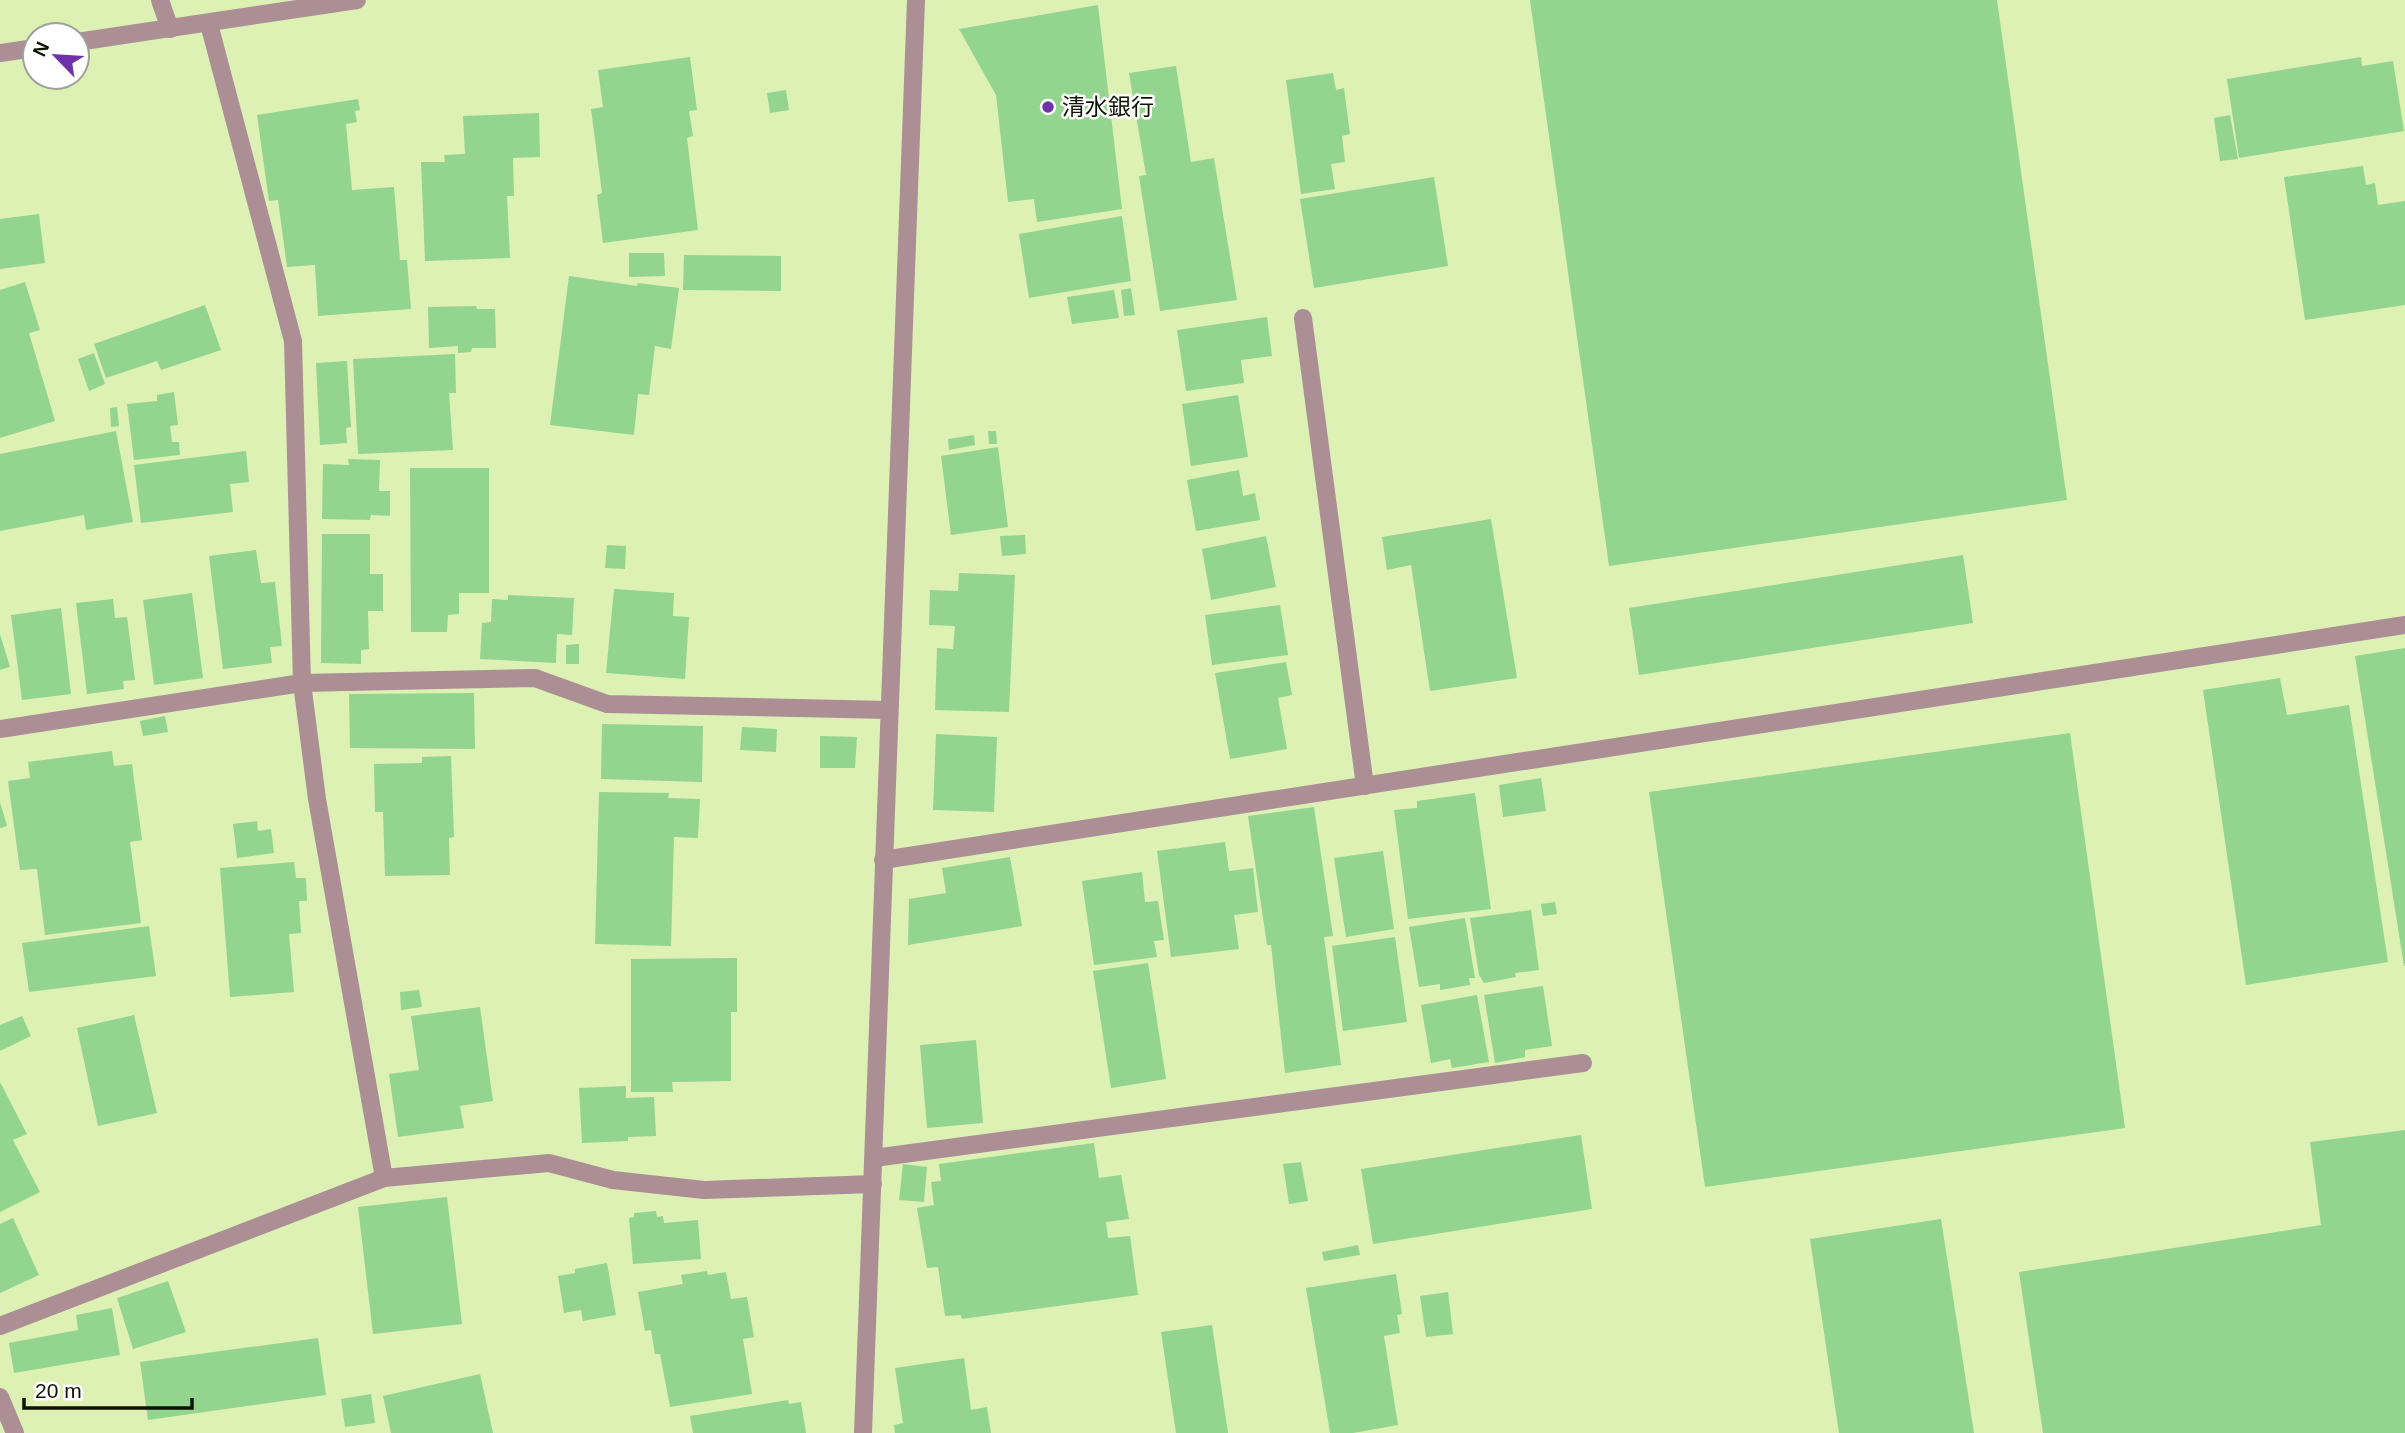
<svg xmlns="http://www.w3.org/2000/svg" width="2405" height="1433" font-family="Arial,'Noto Sans JP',sans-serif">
	<rect width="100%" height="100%" fill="#ddf1b5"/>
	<g fill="#93d48f">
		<polygon points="1530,0 1997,0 2067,500 1609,566"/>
		<polygon points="1098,5 1122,209 1037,222 1034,199 1008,202 996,95 959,29"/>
		<polygon points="690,57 697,110 689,111 693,136 687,138 698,230 603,243 597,195 602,193 591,109 603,107 598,70"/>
		<polygon points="2361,57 2362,66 2393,61 2404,131 2239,158 2227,79"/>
		<polygon points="1176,66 1191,162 1214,158 1237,300 1160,311 1139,176 1146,175 1129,73"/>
		<polygon points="1333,73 1336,90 1344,88 1350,134 1342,136 1345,162 1331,164 1335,189 1301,194 1286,80"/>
		<polygon points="786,90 789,110 770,113 767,93"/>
		<polygon points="358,99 360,110 355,111 357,122 346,124 352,190 394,187 400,260 407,260 411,309 318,316 315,265 287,267 278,200 269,201 257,115"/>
		<polygon points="539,113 540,157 513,158 514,196 507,196 510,258 425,261 421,162 445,162 444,155 465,154 463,116"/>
		<polygon points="2230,115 2238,159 2220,161 2214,118"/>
		<polygon points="2363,166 2366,185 2375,183 2378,205 2405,201 2405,305 2305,320 2284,177"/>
		<polygon points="1434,177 1448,266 1314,288 1300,199"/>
		<polygon points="39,214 45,263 0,269 0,219"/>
		<polygon points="1122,216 1131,281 1029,298 1019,234"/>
		<polygon points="629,253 664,253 665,276 629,277"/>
		<polygon points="684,255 781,256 781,291 683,290"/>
		<polygon points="569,276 637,286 638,283 679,288 671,349 655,346 649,395 638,394 634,435 550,425"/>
		<polygon points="25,282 40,330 29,333 55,421 0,438 0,290"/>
		<polygon points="1131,288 1135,315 1124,316 1121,290"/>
		<polygon points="1114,290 1119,318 1072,324 1067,297"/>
		<polygon points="205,305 221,350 161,370 157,361 106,378 94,344"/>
		<polygon points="476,306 477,309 495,309 496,348 472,348 471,352 458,353 458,346 429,348 428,307"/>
		<polygon points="1267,317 1272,356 1241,360 1244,383 1186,391 1177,330"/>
		<polygon points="94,353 105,384 89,391 78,359"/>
		<polygon points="455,354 456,393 449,393 453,450 358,454 353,359"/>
		<polygon points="347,361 351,427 346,428 347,443 320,445 316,363"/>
		<polygon points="174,392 178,425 170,426 172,442 179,442 180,455 134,460 127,404 157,401 157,395"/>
		<polygon points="1238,395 1248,457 1191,466 1182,404"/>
		<polygon points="117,407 119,426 111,427 110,408"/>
		<polygon points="116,431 133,522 86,530 84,515 0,531 0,454"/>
		<polygon points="988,431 996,431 997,444 989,444"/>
		<polygon points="974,435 975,445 949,450 948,439"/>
		<polygon points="998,447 1008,527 951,535 941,456"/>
		<polygon points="246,451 249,482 230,484 233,512 141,523 134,465"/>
		<polygon points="348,459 380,460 379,491 390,491 390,516 371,515 370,520 322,519 323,464 349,465"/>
		<polygon points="410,468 489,468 489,593 459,593 459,614 448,615 447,632 411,632"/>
		<polygon points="1239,470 1243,496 1255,493 1260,520 1196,531 1187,480"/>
		<polygon points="1491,519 1517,678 1430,691 1411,565 1387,570 1382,537"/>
		<polygon points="322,534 370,534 370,574 383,574 383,611 368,611 369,649 361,650 361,664 321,663"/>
		<polygon points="1025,535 1026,554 1002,556 1000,536"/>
		<polygon points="1266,536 1276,587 1211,600 1202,549"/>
		<polygon points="607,545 626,546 625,569 605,568"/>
		<polygon points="256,550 261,583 275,582 282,646 270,647 272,663 223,669 209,556"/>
		<polygon points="1963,555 1973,623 1639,675 1629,608"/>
		<polygon points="959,573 1015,575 1009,712 935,710 937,648 953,649 955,626 929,625 930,590 958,591"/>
		<polygon points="614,589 674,593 673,616 689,617 685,679 606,673"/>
		<polygon points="192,593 203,678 154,685 143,600"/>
		<polygon points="508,595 574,598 572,635 557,634 556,663 480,659 482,623 491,622 492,599 508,600"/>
		<polygon points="113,599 115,618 127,617 135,680 123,681 124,689 87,694 76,603"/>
		<polygon points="1280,605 1288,655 1212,665 1205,615"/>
		<polygon points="61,608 71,694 22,700 11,615"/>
		<polygon points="0,634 10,667 0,670"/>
		<polygon points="579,644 579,664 566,664 566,645"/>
		<polygon points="2405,648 2405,966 2404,966 2355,656"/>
		<polygon points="1286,662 1292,695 1278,698 1287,749 1230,759 1215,673"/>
		<polygon points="2280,678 2287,715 2349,705 2388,962 2246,985 2203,690"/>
		<polygon points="474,693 475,749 350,748 349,694"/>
		<polygon points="165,716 168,732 143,736 140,721"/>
		<polygon points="602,724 703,726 702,782 601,779"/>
		<polygon points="742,727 777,729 776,752 740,750"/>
		<polygon points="2070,733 2125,1128 1705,1187 1649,792"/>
		<polygon points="936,734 997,737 994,812 933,810"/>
		<polygon points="820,736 857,737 855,768 820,768"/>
		<polygon points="112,751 114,766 132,764 142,840 130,842 141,923 45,935 37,869 20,870 8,781 30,778 28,762"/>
		<polygon points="451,756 454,837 449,838 450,875 385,876 383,812 375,812 374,764 422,763 422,757"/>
		<polygon points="1541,778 1546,811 1503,817 1499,785"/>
		<polygon points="599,792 669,793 668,798 700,799 698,838 674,837 671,946 595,944"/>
		<polygon points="1475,793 1491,909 1408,919 1394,810 1417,808 1417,801"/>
		<polygon points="0,802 7,826 0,828"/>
		<polygon points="1314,807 1333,936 1324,937 1341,1065 1285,1073 1271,945 1267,945 1248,816"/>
		<polygon points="257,821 258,831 271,829 274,853 237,858 233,824"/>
		<polygon points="1225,842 1229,871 1253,868 1258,912 1234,915 1239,949 1171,957 1157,851"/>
		<polygon points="1383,851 1394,929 1346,937 1334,858"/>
		<polygon points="1010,857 1022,926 908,945 909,899 946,893 942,868"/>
		<polygon points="294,862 296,878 306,878 307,901 299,901 301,933 289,934 294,992 230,997 220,868"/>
		<polygon points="1142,872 1145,902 1158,901 1164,940 1154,941 1157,957 1094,965 1082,881"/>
		<polygon points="1555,902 1557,914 1543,916 1541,904"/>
		<polygon points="1531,910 1539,970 1515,973 1516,977 1484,983 1479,975 1470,918"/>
		<polygon points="1465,918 1475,978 1469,978 1470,985 1440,990 1440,984 1419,987 1409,927"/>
		<polygon points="149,926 156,976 29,992 22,943"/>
		<polygon points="1395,937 1407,1022 1343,1031 1332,946"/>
		<polygon points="737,958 737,1012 731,1012 731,1081 672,1082 673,1092 631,1092 631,959"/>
		<polygon points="1148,963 1166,1079 1111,1088 1093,971"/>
		<polygon points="1543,986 1552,1046 1525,1050 1525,1057 1495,1063 1484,995"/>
		<polygon points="419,990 422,1007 401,1010 400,992"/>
		<polygon points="1477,995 1489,1062 1452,1068 1450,1059 1431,1063 1421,1005"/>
		<polygon points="480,1007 493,1101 460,1106 464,1128 398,1137 389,1074 419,1070 411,1016"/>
		<polygon points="134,1015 157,1113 98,1126 77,1028"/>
		<polygon points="22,1016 31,1036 0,1051 0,1025"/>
		<polygon points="976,1040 983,1123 927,1128 920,1045"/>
		<polygon points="0,1082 27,1134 13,1140 40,1192 0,1212"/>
		<polygon points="626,1086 626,1098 654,1097 656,1136 628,1137 628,1141 582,1143 579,1088"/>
		<polygon points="2405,1130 2405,1433 2043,1433 2019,1272 2321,1225 2310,1142"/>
		<polygon points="1581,1135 1592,1209 1373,1244 1361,1169"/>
		<polygon points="1094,1143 1099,1178 1121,1175 1129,1219 1106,1222 1108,1238 1130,1236 1138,1295 962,1319 961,1315 945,1316 938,1267 927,1268 917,1208 934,1205 931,1182 941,1181 939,1164"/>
		<polygon points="1301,1162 1308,1201 1289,1204 1283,1164"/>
		<polygon points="903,1164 927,1167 924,1202 899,1200"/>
		<polygon points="447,1197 462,1324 373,1334 358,1207"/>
		<polygon points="656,1211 657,1217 663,1216 664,1223 698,1220 701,1259 633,1264 629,1218 634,1217 634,1213"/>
		<polygon points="13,1218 39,1275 0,1293 0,1224"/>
		<polygon points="1941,1219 1974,1433 1839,1433 1810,1239"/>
		<polygon points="1358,1245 1360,1255 1324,1261 1322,1252"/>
		<polygon points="607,1263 616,1315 583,1321 581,1310 564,1313 558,1276 575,1273 575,1269"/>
		<polygon points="707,1271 708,1275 726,1272 731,1299 747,1297 754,1337 743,1339 752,1394 670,1407 660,1354 655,1354 651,1330 645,1331 638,1292 683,1284 681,1275"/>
		<polygon points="1396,1274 1402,1314 1397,1315 1400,1333 1384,1336 1398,1425 1353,1433 1330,1433 1306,1288"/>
		<polygon points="168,1281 186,1332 133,1349 117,1298"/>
		<polygon points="1448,1292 1453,1334 1426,1337 1420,1296"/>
		<polygon points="112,1308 120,1355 14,1373 9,1343 78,1330 76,1315"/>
		<polygon points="1212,1325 1228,1433 1176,1433 1161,1332"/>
		<polygon points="318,1338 326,1395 148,1420 140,1362"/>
		<polygon points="964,1358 971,1410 987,1407 991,1433 895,1433 894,1425 903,1423 895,1368"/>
		<polygon points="480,1374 493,1433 391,1433 383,1396"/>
		<polygon points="371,1394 375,1423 345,1427 341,1399"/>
		<polygon points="788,1400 789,1404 801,1402 806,1433 693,1433 690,1416"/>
	</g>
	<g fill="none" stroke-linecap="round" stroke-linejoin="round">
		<g stroke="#ac8e95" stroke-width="18">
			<polyline points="160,0 170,29"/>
			<polyline points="209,24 293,341 302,683 317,799 384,1178"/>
			<polyline points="77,42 357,0"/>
			<polyline points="0,53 35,48"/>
			<polyline points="1303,318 1365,786"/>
			<polyline points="0,729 302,683 535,678 607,704 888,710"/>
			<polyline points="883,860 2405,625"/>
			<polyline points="874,1158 1583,1063"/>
			<polyline points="0,1326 384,1178 549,1163 613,1180 704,1190 873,1184"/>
			<polyline points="0,1397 15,1433"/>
			<polyline points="863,1433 916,0"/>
		</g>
	</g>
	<circle fill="#6e33a9" stroke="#fff" stroke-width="2.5" cx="1048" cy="107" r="7"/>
	<g text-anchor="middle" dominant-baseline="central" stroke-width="5" stroke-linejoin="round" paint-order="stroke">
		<g font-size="23" fill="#0d1301" stroke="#fff" text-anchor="start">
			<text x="1062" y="107">清水銀行</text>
		</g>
	</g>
	<g transform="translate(56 56) rotate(295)"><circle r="33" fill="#ffffff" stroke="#9ea199" stroke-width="2"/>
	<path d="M0-5L12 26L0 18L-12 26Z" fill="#6e33a9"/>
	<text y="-10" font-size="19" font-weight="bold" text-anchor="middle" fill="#0d1301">N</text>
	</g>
	<path d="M24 1398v10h168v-10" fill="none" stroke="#0d1301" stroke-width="3.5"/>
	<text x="35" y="1398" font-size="21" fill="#0d1301" stroke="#ffffff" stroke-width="5" paint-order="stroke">20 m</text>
</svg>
